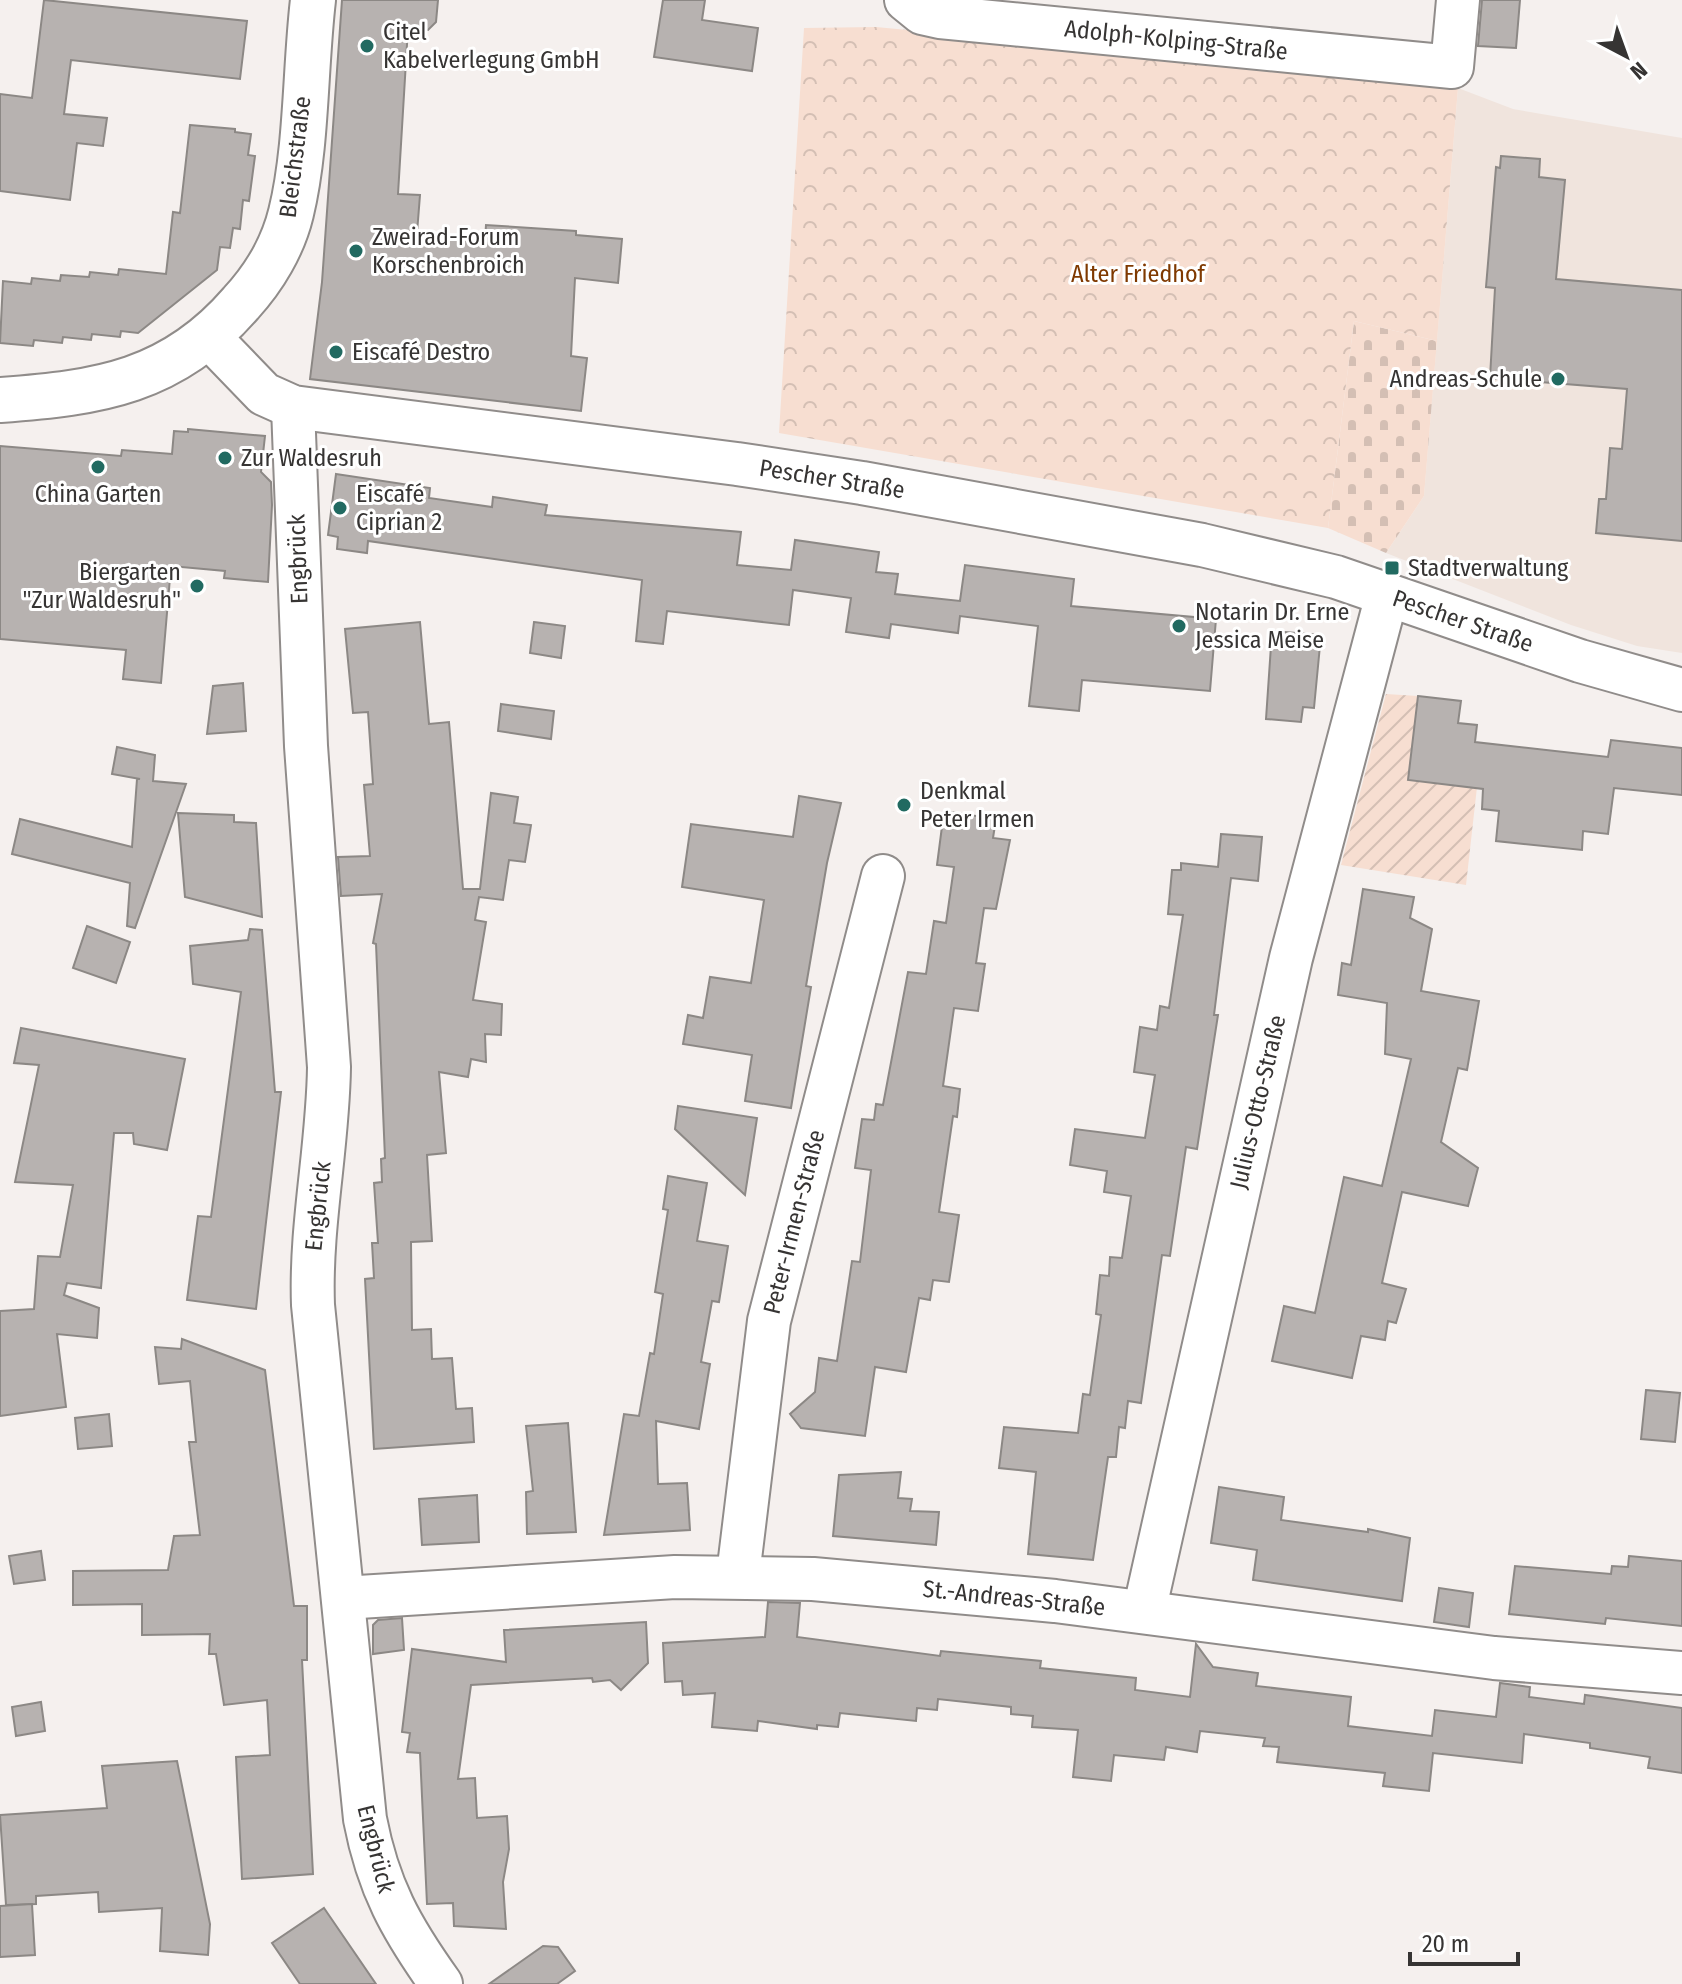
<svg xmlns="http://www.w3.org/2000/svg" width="1682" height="1984" font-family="'Fira Sans Condensed',sans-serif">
	<defs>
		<pattern id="cemetery-stones" width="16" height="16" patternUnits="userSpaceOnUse" patternTransform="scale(2)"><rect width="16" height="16" fill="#f7ded1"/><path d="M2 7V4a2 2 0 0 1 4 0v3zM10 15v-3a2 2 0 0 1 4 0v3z" fill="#d4bfb4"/></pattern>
		<pattern id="park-crowns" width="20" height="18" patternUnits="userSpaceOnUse" patternTransform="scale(2)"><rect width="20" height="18" fill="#f7ded1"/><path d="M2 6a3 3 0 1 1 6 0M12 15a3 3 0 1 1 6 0" fill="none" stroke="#d4bfb4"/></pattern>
		<pattern id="garden-furrows" width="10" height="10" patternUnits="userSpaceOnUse" patternTransform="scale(2)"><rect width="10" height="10" fill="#f7ded1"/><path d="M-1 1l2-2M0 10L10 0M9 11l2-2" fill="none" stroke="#d4bfb4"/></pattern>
	</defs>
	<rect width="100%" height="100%" fill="#f5f0ee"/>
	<polygon fill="#f0e4dd" points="1458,88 1513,109 1682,138 1682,653 1637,646 1571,625 1386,553 1424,496"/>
	<polygon fill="url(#cemetery-stones)" points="1354,321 1437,341 1424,496 1386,553 1328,528"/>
	<polygon fill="url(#park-crowns)" points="876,27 1440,81 1458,88 1437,341 1354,321 1328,528 779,433 804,28"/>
	<polygon fill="url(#garden-furrows)" points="1386,694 1418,696 1409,780 1477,787 1466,885 1341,865"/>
	<g fill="#b7b2b0" stroke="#8c8885" stroke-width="2">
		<polygon points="44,0 247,21 240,79 71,60 64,114 107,118 103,146 77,143 70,200 0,191 0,94 32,98"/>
		<polygon points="342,0 438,0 436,22 428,30 408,28 398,194 420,195 417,233 485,240 486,225 576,231 576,235 622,239 618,283 575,278 571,356 587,358 581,411 310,379 322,282"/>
		<polygon points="663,0 705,0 702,20 758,28 752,71 654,57"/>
		<polygon points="1482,0 1520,0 1516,48 1478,46"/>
		<polygon points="190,125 235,129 235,132 251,134 248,155 255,156 249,201 243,200 240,229 233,228 230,248 220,247 217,270 138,333 121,331 120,337 92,334 91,340 63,337 62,343 34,340 33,346 0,343 3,281 31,284 32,278 60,281 61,275 89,277 90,272 118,275 119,269 166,274 173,212 180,213"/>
		<polygon points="1501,156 1540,159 1539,177 1565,180 1556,279 1682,290 1682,541 1596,533 1599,499 1606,499 1610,448 1622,449 1627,389 1490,378 1495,288 1486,287 1496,167 1500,168"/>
		<polygon points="188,429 265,436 261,472 271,482 272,505 268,582 224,578 225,571 171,566 161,683 123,679 126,650 0,639 0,446 121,456 122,450 172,454 174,431 188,432"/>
		<polygon points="336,474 430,488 429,498 492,507 493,497 547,505 545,515 741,532 737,565 791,570 795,540 879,552 876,572 898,574 895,594 960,601 965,565 1074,579 1071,606 1216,619 1210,691 1082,680 1079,711 1029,706 1038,626 960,616 958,633 891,624 889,638 846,632 851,598 793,590 789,625 667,611 663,644 636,641 642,580 368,541 367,553 337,549 338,537 328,535"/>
		<polygon points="420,622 429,724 449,722 463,889 480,889 491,793 518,797 514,823 531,825 525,862 509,860 503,900 479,897 475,920 486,922 473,1000 502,1004 501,1035 485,1034 486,1062 471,1059 468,1077 439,1072 446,1153 427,1155 432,1241 411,1242 412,1330 431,1329 432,1359 452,1358 456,1409 472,1408 474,1442 374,1449 365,1279 374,1278 372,1243 378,1243 374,1183 382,1182 381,1159 385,1158 376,944 373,943 382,894 341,896 338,857 370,856 364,785 373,784 368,712 353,713 345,629"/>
		<polygon points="534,622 565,626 561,658 530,653"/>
		<polygon points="1272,631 1321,635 1314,708 1303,707 1301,722 1266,719"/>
		<polygon points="243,683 246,731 207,734 213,686"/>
		<polygon points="1418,696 1461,701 1458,723 1477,725 1475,742 1608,757 1611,740 1682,748 1682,795 1614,788 1608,834 1583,831 1582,850 1496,841 1499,811 1482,809 1483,789 1408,780"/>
		<polygon points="501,704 554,711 551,739 498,731"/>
		<polygon points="117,747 155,755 153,781 186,784 135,928 127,926 130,883 12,854 20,819 132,847 137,779 140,779 112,774"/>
		<polygon points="799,796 841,803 827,863 806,986 811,987 791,1108 745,1101 752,1055 683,1044 688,1015 703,1018 710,977 751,983 764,900 682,887 691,824 793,837"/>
		<polygon points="944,811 996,819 993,838 1010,840 996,909 984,908 976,963 985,964 978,1011 954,1008 943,1086 960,1089 957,1117 953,1116 939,1212 959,1215 949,1282 933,1280 930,1300 919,1298 906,1372 875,1367 865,1436 801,1428 790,1414 815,1392 819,1358 837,1361 852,1261 860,1262 871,1170 855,1168 862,1119 874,1120 876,1104 883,1105 908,972 926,974 934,921 946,923 954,867 937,865"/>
		<polygon points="178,813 234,815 234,822 256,823 262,917 185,897"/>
		<polygon points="1221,834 1262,837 1258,881 1231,878 1214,1015 1218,1015 1197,1149 1186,1147 1170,1256 1162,1255 1141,1403 1128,1401 1125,1428 1119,1427 1116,1457 1108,1457 1093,1560 1028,1554 1036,1472 999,1468 1004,1427 1078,1433 1083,1394 1090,1395 1101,1315 1096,1314 1100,1275 1109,1276 1110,1257 1122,1258 1131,1196 1104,1192 1107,1171 1070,1165 1075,1129 1145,1138 1155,1075 1134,1072 1140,1027 1157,1030 1160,1006 1169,1008 1183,915 1168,914 1172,870 1181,870 1181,863 1218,867"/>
		<polygon points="1363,889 1414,897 1410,918 1432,929 1421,991 1479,1001 1467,1070 1458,1068 1441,1142 1478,1168 1468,1206 1402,1192 1382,1283 1406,1289 1396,1323 1388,1321 1385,1340 1361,1336 1352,1378 1272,1361 1284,1306 1315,1313 1344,1177 1382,1186 1411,1059 1385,1054 1387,1003 1338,995 1342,963 1351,965"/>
		<polygon points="87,926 130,942 116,983 73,968"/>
		<polygon points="250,929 262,930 275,1092 281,1092 256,1309 187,1300 198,1216 211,1217 241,992 193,984 190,946 248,940"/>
		<polygon points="21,1028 185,1059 167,1150 134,1144 133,1133 114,1133 101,1288 67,1283 64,1295 99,1308 97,1338 57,1334 66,1407 0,1416 0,1311 34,1309 38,1256 60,1257 73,1185 15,1182 39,1065 14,1063"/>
		<polygon points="678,1106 757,1118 745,1195 675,1129"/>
		<polygon points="668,1176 707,1183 697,1241 728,1246 719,1302 712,1301 701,1362 710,1364 699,1429 656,1421 658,1484 687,1483 690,1530 604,1535 624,1414 639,1416 650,1353 654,1354 663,1294 655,1292 668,1210 663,1209"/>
		<polygon points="182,1339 265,1370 294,1606 307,1606 307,1660 302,1660 313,1874 242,1879 236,1757 270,1755 267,1700 224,1705 216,1654 209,1654 210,1634 142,1635 142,1604 73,1605 73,1571 168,1570 174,1536 200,1535 189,1442 196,1442 190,1381 159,1384 155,1347 181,1349"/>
		<polygon points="1646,1390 1680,1393 1675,1442 1641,1439"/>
		<polygon points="109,1414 112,1446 78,1449 75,1418"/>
		<polygon points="568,1423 576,1532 527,1534 526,1492 533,1491 526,1426"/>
		<polygon points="901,1472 898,1498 912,1499 910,1511 939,1512 936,1545 833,1536 839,1475"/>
		<polygon points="1219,1487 1284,1497 1281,1520 1368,1532 1368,1529 1410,1538 1402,1601 1253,1580 1257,1550 1211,1543"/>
		<polygon points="477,1495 479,1542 422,1545 419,1499"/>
		<polygon points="41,1551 45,1580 14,1584 9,1556"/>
		<polygon points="1629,1556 1682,1561 1682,1626 1606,1618 1605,1624 1509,1614 1515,1566 1611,1574 1612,1566 1628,1567"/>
		<polygon points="1439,1588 1473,1593 1469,1627 1434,1622"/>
		<polygon points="768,1602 800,1603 797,1637 940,1656 941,1651 1041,1661 1040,1668 1136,1678 1135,1690 1190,1697 1196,1644 1213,1667 1258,1673 1256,1686 1351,1697 1348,1726 1432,1736 1435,1710 1496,1717 1500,1683 1530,1687 1529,1697 1584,1704 1585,1695 1682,1708 1682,1773 1648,1768 1650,1757 1590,1748 1590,1743 1524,1734 1522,1763 1433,1753 1429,1791 1383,1786 1385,1773 1277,1762 1279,1747 1263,1746 1265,1738 1200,1731 1197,1752 1166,1747 1164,1760 1114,1755 1111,1781 1073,1777 1078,1730 1032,1727 1033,1716 1011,1714 1011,1707 938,1699 937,1710 917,1708 916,1721 840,1713 838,1727 817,1725 817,1729 758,1721 757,1731 712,1727 715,1693 683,1695 682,1681 665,1682 663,1643 765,1637"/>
		<polygon points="402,1618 404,1650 373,1654 373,1625 378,1620"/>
		<polygon points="646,1622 648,1663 621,1690 610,1680 593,1682 592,1678 471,1685 458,1779 475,1778 477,1818 507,1816 509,1849 503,1882 506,1929 454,1926 453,1903 427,1904 420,1753 407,1752 410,1733 402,1732 412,1649 506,1662 504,1630"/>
		<polygon points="41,1702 45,1731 16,1736 12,1707"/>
		<polygon points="177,1761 210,1924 208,1955 160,1951 162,1908 99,1912 98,1892 36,1896 36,1904 6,1905 0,1815 107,1808 102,1766"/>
		<polygon points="32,1904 35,1955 0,1957 0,1906"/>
		<polygon points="324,1908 376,1984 300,1984 272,1943"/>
		<polygon points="543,1946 558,1947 575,1971 557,1984 489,1984"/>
	</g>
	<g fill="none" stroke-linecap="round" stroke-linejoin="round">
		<defs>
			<g id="minor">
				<polyline points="906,0 922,13 940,17 1452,67 1458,0"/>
				<polyline points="209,337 264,394 293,407 737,464 862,483 1202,545 1336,577 1580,661 1682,690"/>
				<path d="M 293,407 L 306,746 L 329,1067 C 328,1147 310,1225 313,1305 L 365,1819 C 378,1887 401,1928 441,1984"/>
				<polyline points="738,1575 769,1321 883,876"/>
				<polyline points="343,1598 675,1577 813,1579 1055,1601 1494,1658 1682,1673"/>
				<polyline points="1144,1612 1291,958 1387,595"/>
			</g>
			<path id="major" d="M 0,400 C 99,393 173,382 241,303 C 264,278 283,246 291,213 C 307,148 305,68 313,0"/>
		</defs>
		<use href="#minor" stroke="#908c8a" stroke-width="46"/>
		<use href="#major" stroke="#908c8a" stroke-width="48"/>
		<use href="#minor" stroke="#fff" stroke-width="42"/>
		<use href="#major" stroke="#fff" stroke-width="44"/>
	</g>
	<g fill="#216a61" stroke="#fff" stroke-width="3">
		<circle cx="367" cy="46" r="8"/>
		<circle cx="356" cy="251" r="8"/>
		<circle cx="336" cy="352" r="8"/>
		<circle cx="1558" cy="379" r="8"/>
		<circle cx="225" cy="458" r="8"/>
		<circle cx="98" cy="467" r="8"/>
		<circle cx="340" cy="508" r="8"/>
		<rect x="1384" y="560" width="16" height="16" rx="4"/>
		<circle cx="197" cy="586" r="8"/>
		<circle cx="1179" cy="626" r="8"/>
		<circle cx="904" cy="805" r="8"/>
	</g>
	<g text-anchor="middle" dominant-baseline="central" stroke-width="6" stroke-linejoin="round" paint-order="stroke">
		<g font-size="24" fill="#363433" stroke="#fff" text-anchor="start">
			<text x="383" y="32">Citel<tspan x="383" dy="28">Kabelverlegung GmbH</tspan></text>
			<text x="372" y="237">Zweirad-Forum<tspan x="372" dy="28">Korschenbroich</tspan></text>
			<text x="352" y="352">Eiscafé Destro</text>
			<text x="1542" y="379" text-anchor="end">Andreas-Schule</text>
			<text x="241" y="458">Zur Waldesruh</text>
			<text x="98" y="494" text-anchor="middle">China Garten</text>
			<text x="356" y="494">Eiscafé<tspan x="356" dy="28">Ciprian 2</tspan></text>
			<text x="1408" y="568">Stadtverwaltung</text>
			<text x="181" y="572" text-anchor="end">Biergarten<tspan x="181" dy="28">"Zur Waldesruh"</tspan></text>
			<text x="1195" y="612">Notarin Dr. Erne<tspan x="1195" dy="28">Jessica Meise</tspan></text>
			<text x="920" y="791">Denkmal<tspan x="920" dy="28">Peter Irmen</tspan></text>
		</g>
		<g font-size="24" fill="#363433" stroke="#fff">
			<text transform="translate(1176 40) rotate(6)">Adolph-Kolping-Straße</text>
			<text transform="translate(295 157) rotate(-83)">Bleichstraße</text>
			<text transform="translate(832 479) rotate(9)">Pescher Straße</text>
			<text transform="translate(298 559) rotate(-92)">Engbrück</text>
			<text transform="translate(1463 621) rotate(19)">Pescher Straße</text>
			<text transform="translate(1258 1102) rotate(-77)">Julius-Otto-Straße</text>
			<text transform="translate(318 1206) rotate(-84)">Engbrück</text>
			<text transform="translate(794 1222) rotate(-76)">Peter-Irmen-Straße</text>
			<text transform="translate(1014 1598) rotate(6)">St.-Andreas-Straße</text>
			<text transform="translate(376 1849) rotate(76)">Engbrück</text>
		</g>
		<g font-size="24" fill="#7f3900" stroke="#fff">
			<text x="1138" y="274">Alter Friedhof</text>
		</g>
	</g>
	<g transform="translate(1626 56) rotate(139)" stroke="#ffffff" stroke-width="6" paint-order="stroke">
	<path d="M0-6L14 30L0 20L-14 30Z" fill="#363433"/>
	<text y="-12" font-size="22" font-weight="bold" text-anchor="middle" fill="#363433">N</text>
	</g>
	<path d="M1410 1952v12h108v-12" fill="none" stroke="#363433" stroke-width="4"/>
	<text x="1422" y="1952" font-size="24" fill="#363433" stroke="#ffffff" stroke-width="6" paint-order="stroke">20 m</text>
</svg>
